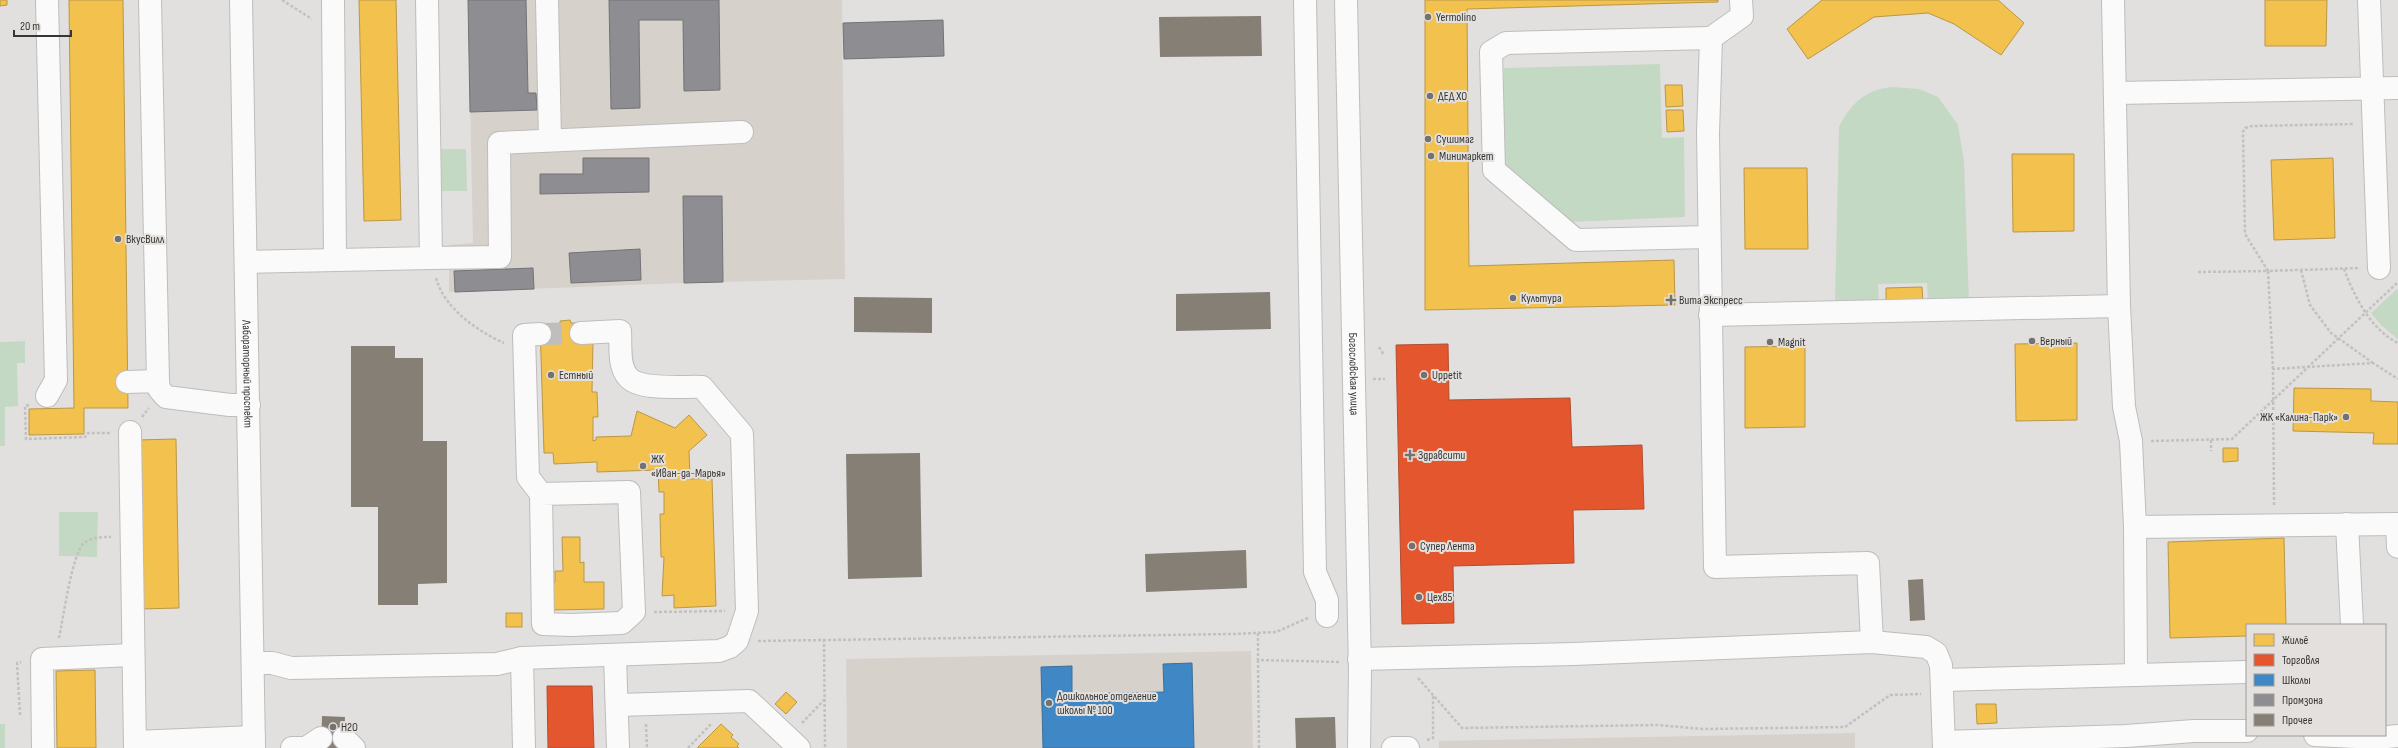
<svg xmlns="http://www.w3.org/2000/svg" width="2398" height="748" font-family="'Sofia Sans Condensed',sans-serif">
	<rect width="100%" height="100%" fill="#e2e0de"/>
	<g fill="#d7d1cb">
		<polygon points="468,0 842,0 845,279 684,283 449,292 449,245 473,243"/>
		<polygon points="1251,651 1253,748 847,748 846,659"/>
		<polygon points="1855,733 1855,748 1439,748 1439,741"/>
	</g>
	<g fill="#c4d9c4">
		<polygon points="1660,64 1662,138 1684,137 1685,217 1570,222 1503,167 1504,68"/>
		<path d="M 1893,87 L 1919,89 L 1938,97 L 1958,125 L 1964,161 L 1969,302 L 1928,303 L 1927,283 L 1878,284 L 1879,303 L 1835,302 L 1839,127 C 1851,103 1866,89 1893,87 Z"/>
		<polygon points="441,149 466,149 467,191 442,191"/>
		<polygon points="2397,289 2398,290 2398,339 2381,325 2371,313"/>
		<polygon points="25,341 25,363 17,363 18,406 5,407 5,446 0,446 0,342"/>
		<polygon points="59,512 98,512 97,557 59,556"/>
		<rect x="0" y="724" width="5" height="24"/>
	</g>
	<g fill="#f2c14e" stroke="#ba9746">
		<polygon points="0,0 7,0 7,5 0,6"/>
		<polygon points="69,0 123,0 128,408 84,408 84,434 29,435 29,409 74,408"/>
		<polygon points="359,0 396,0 401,220 364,221"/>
		<polygon points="1425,0 1718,0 1718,2 1467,9 1469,266 1674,260 1675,305 1425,310"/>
		<polygon points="1822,0 1998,0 2024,23 2001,55 1954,24 1928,13 1874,17 1808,59 1787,29"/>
		<polygon points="2265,0 2327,0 2326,46 2265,46"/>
		<polygon points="1665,85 1682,85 1683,106 1666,107"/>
		<polygon points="1666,110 1683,110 1684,131 1667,132"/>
		<polygon points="2012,154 2074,154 2074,231 2013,232"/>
		<polygon points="2333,158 2335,238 2274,240 2271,160"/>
		<polygon points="1744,168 1807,168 1808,249 1745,249"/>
		<polygon points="1922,287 1923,303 1886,303 1886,288"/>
		<polygon points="570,320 571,323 580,323 593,341 592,392 597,392 598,417 593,417 593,441 596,440 596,437 631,436 637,411 675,428 689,415 707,435 689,451 690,479 712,478 716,606 674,608 674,595 662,596 664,557 661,557 660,514 664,514 664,492 659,492 658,470 597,472 597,462 554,464 553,453 544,453 540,324 560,324 560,321"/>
		<polygon points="2077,343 2077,420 2016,421 2015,344"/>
		<polygon points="1805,346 1805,427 1745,428 1745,347"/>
		<polygon points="2294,388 2371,389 2371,401 2398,402 2398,444 2373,444 2374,433 2293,431"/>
		<polygon points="176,439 179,608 140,609 137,440"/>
		<polygon points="2223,448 2238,448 2238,461 2223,462"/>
		<polygon points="562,537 580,537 580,563 584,562 584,582 604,582 604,609 549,610 548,582 555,582 555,571 563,571"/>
		<polygon points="2284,538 2286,625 2247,625 2247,636 2170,638 2168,542"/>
		<rect x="506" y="613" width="16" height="14"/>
		<polygon points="95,670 96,748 57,748 56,671"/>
		<polygon points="786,692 797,702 786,714 775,704"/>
		<polygon points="1976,704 1996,704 1997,723 1977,724"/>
		<polygon points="721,724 733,735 731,737 739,744 737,746 739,748 697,748"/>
	</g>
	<g fill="#e4572e" stroke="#b04d30">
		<polygon points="1448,344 1449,400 1570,398 1572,447 1642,445 1644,509 1573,510 1574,563 1453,566 1454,623 1402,624 1396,345"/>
		<polygon points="547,686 592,686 594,748 548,748"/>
	</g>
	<polygon fill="#3f88c5" stroke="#3d6f9a" points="1192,663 1194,748 1043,748 1041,667 1072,666 1072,694 1164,692 1163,664"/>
	<g fill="#8d8d92" stroke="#737376">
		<polygon points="468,0 526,0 528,93 536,93 537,110 470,112"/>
		<polygon points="609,0 719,0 720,90 684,91 683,20 639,20 640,108 611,109"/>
		<polygon points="943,20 944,56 844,59 843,23"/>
		<polygon points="583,158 649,158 649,192 540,194 540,174 583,174"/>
		<polygon points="683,196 722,196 723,282 684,283"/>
		<polygon points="640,249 641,280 571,283 569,253"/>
		<polygon points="533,268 534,289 455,292 454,271"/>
	</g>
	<g fill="#867f76">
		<polygon points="1261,16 1262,56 1160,57 1159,17"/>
		<polygon points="1270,292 1271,329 1176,331 1176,294"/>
		<polygon points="854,297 932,298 932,333 854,332"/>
		<polygon points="351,346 395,346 395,358 423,358 423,441 447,441 447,583 418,584 418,605 378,605 378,507 351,507"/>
		<polygon points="920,453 922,577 848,579 846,454"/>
		<polygon points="1246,550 1247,588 1146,592 1145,554"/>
		<polygon points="1923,579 1925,620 1910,621 1908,580"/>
		<polygon points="322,716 345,717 344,748 321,748"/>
		<polygon points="1335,717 1336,748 1296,748 1295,718"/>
	</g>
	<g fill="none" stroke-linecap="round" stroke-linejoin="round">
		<polyline stroke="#c0bebc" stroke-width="22" stroke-dasharray="22 11" stroke-linecap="butt" points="540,334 581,333"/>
		<defs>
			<g id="minor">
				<polyline points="47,0 56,380 47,396"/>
				<polyline points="150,0 158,381"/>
				<path id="s1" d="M 241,0 L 254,748"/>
				<polyline points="333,0 335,260"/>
				<polyline points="547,0 550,140"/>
				<polyline points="1305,0 1315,572 1327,600 1327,616"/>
				<path id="s2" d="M 1346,0 L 1360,670 L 1359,748"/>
				<polyline points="1741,0 1742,16 1711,38 1708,134 1715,567 1868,563 1872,642"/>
				<polyline points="2113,0 2119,306 2124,407 2131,441 2135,527 2136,675"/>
				<polyline points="2369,0 2379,268"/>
				<polyline points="2115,93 2398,88"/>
				<polyline points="1709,237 1576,240 1494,170 1491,52 1506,43 1711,38"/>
				<polyline points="431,258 500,257 499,143 742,132"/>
				<polyline points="246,262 431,258 427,0"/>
				<polyline points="1710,315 2119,306"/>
				<polyline points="540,334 524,335 528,477 541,494 543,624 571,625 622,623 634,612 629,492 541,494"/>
				<polyline points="127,382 158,381 159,389 166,397 230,405 249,405"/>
				<polyline points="130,432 135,748"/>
				<polyline points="2347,524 2352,625"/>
				<polyline points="2397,524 2398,547"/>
				<polyline points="2135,527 2398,524"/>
				<polyline points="615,656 618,748"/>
				<polyline points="522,658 524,748"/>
				<polyline points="1359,659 1573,654 1872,642 1926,647 1936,653 1941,665 1944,748"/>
				<path d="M 253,663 L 272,663 L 291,668 L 497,664 L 522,658 L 719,651 L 730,647 L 737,641 L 747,611 L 742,434 L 702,387 C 684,386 640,391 628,377 C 618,366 621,345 620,331 L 581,333"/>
				<polyline points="1943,680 2247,672"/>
				<polyline points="618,705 749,701 799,748"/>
				<polyline points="2315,735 2377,738 2398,736"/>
				<polyline points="344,738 354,748"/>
				<polyline points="135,742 254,737"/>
				<polyline points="1944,742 2126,736 2194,731 2247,731"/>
				<polyline points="43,748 42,659 132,655"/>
				<polyline points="292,748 306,748 321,738"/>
				<polyline points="1393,748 1408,748"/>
			</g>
		</defs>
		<use href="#minor" stroke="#bebdbb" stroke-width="24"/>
		<g stroke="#c2c1c1" stroke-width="2.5" stroke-dasharray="3 2" stroke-linecap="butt">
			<polyline points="282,0 312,19"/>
			<path d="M 2344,269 C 2354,296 2371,330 2398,343"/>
			<polyline points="2301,270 2310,305 2331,333 2373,363"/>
			<polyline points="2198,272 2268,271 2245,234 2243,132 2245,128 2252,126 2354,124"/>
			<path d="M 436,278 C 444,308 477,331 504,343"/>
			<polyline points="1379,347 1384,355"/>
			<polyline points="2273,369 2268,271 2360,268"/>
			<polyline points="1373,379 1385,379"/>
			<polyline points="29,405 25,406 26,439 85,437 88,433 111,433"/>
			<polyline points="142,417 149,408"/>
			<polyline points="2211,440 2211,451"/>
			<polyline points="2151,441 2232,439 2398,282"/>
			<polyline points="2274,505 2273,369 2373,363 2398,379"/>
			<polyline points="654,612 725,611"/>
			<polyline points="1258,633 1258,660 1340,662"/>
			<path d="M 59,638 C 63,620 72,553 84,543 C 92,537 102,537 111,537"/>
			<polyline points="824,639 825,748"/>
			<polyline points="758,641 1234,634 1276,632 1308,618"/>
			<polyline points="1258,660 1259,748"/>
			<polyline points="1418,678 1462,728 1657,725 1703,729 1845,727 1890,695 1921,694"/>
			<polyline points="20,715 17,663 21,662"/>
			<polyline points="802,723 825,699"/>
			<polyline points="646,724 647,748"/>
			<polyline points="1427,740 1433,738 1433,696"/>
			<polyline points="688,748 711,724"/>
		</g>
		<use href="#minor" stroke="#fbfafa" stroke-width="22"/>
	</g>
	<g fill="#737270" stroke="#e3e0dd" stroke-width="1.5">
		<circle cx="1428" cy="17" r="4"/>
		<circle cx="1430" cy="96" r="4"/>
		<circle cx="1428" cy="139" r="4"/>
		<circle cx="1431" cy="156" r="4"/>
		<circle cx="118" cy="239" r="4"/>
		<circle cx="1513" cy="298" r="4"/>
		<path d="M1669 294h4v4h4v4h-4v4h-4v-4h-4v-4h4z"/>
		<circle cx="2032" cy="341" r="4"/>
		<circle cx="1770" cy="342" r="4"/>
		<circle cx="551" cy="375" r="4"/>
		<circle cx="1424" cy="375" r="4"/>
		<circle cx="2346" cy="417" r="4"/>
		<path d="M1408 449h4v4h4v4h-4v4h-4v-4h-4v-4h4z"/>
		<circle cx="643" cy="466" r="4"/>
		<circle cx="1412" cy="546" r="4"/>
		<circle cx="1419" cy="597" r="4"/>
		<circle cx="1049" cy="703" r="4"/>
		<circle cx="333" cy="727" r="4"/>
	</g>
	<g text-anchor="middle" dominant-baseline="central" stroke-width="4" stroke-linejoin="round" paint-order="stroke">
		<g font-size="12" fill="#373635" stroke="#e3e0dd" text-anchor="start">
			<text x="1436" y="17">Yermolino</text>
			<text x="1438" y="96">ДЕД ХО</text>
			<text x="1436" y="139">Сушимаг</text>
			<text x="1439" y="156">Минимаркет</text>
			<text x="126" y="239">ВкусВилл</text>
			<text x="1521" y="298">Культура</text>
			<text x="1679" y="300">Вита Экспресс</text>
			<text x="2040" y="341">Верный</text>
			<text x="1778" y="342">Magnit</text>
			<text x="559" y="375">Естный</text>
			<text x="1432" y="375">Uppetit</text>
			<text x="2338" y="417" text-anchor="end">ЖК «Калина-Парк»</text>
			<text x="1418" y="455">Здравсити</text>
			<text x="651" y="459">ЖК<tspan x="651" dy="14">«Иван-да-Марья»</tspan></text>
			<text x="1420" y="546">Супер Лента</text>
			<text x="1427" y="597">Цех85</text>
			<text x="1057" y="696">Дошкольное отделение<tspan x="1057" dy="14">школы № 100</tspan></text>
			<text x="341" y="727">H2O</text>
		</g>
		<g font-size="12" fill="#373635" stroke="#e3e0dd">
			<text stroke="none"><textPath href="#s1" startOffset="374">Лабораторный проспект</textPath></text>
			<text stroke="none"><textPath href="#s2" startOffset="374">Богословская улица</textPath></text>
		</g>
	</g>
	<rect x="2246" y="624" width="140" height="112" fill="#e3e0dd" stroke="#9e9c9a"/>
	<rect x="2254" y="634" width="20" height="12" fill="#f2c14e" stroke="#9e9c9a"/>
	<text x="2282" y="644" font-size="12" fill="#373635">Жильё</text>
	<rect x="2254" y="654" width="20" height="12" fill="#e4572e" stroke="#9e9c9a"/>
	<text x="2282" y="664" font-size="12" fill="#373635">Торговля</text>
	<rect x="2254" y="674" width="20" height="12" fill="#3f88c5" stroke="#9e9c9a"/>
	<text x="2282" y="684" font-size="12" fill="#373635">Школы</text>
	<rect x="2254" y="694" width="20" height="12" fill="#8d8d92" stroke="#9e9c9a"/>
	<text x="2282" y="704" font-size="12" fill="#373635">Промзона</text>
	<rect x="2254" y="714" width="20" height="12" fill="#867f76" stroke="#9e9c9a"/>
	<text x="2282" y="724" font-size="12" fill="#373635">Прочее</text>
	<path d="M14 30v6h57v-6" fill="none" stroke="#373635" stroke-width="2"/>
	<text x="20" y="30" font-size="12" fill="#373635" stroke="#e3e0dd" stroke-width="3" paint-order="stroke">20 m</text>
</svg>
